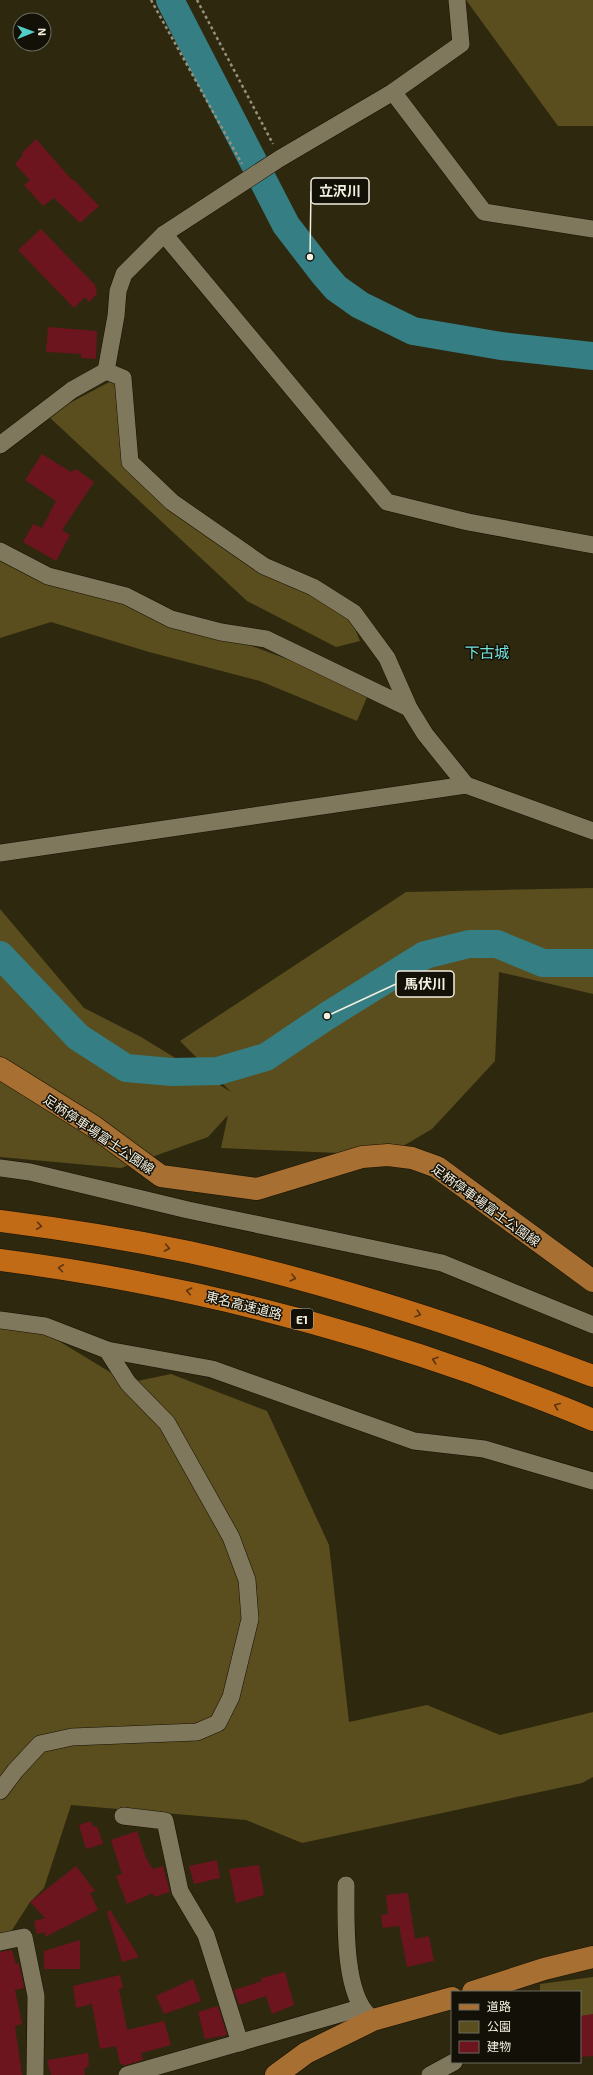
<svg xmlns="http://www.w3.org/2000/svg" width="593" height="2075" font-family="'Exo 2','Noto Sans JP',sans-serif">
	<rect width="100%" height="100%" fill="#2e280f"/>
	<g fill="#5a4e1e">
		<polygon points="466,0 593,0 593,126 558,126"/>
		<polygon points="115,379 130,456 198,527 347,609 360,641 336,647 247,601 47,415"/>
		<polygon points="0,552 370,690 357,721 260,681 149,652 51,622 0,638"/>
		<polygon points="593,888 593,994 499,972 495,1061 432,1129 388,1155 221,1148 228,1115 208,1137 121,1168 0,1157 0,909 84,1008 141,1037 231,1092 180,1041 406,892"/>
		<polygon points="0,1328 44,1332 128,1383 171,1374 267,1411 329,1545 349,1722 427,1705 500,1735 593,1712 593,1777 582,1783 302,1843 246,1820 71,1805 44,1888 30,1902 0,1949"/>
		<polygon points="593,1977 593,2027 580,2027 580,1992 540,1992 540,1984"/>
	</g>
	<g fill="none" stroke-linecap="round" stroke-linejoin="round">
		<g stroke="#357e83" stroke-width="28">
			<polyline points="170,0 286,225 323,273 336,288 360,305 413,331 501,346 593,356"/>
			<polyline points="0,955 78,1037 126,1068 172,1072 218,1071 266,1057 327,1016 425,955 469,944 497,944 543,963 593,963"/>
		</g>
	</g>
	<g fill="#6c151e">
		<polygon points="36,139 72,180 73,179 99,206 80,223 54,198 43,206 24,185 30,180 15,164 23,155 22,153"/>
		<polygon points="41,229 95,285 97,294 89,302 85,297 74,308 18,250"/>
		<polygon points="48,327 97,331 96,359 81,358 81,354 46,352"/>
		<polygon points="42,454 71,472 76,469 94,482 62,530 70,535 56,561 23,542 33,524 42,528 56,501 25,480"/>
		<polygon points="91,1821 93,1827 97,1826 103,1844 86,1849 79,1825"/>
		<polygon points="137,1831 146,1858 153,1869 163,1866 170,1892 154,1897 153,1893 127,1904 116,1876 122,1874 111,1840"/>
		<polygon points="217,1860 220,1878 194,1884 189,1866"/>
		<polygon points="259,1865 264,1895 236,1903 229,1869"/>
		<polygon points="76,1866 95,1891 90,1893 98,1910 45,1937 45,1932 37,1934 34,1921 45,1918 30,1902"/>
		<polygon points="408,1893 415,1939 429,1936 434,1961 407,1967 399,1926 383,1928 381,1915 388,1914 386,1895"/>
		<polygon points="110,1910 139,1957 122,1962 107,1912"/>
		<polygon points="80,1940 80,1969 44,1969 44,1951"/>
		<polygon points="12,1950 16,1964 19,1963 24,1988 15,1990 22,2024 15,2026 22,2075 0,2075 0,1952"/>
		<polygon points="285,1972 294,2005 272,2014 266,1996 239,2005 234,1990 262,1981 261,1978"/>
		<polygon points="120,1975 123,1988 119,1989 127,2030 164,2021 171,2045 141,2053 143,2060 123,2066 123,2064 120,2064 116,2046 100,2049 92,2004 76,2008 73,1986"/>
		<polygon points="193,1979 201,2001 164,2014 156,1996"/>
		<polygon points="218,2006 227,2035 205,2039 198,2012"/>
		<polygon points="593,2014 593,2056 580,2057 580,2016"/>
		<polygon points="88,2053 89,2066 84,2069 85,2075 51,2075 47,2060"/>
	</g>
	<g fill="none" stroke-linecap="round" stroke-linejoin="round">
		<defs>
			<g id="minor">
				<polyline points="457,0 461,44 393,92 279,159 164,234 124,274 118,291 116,316 106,371 123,378 130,462 172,502 264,566 313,587 354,613 387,658 409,708 425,734 466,785"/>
				<polyline points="393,92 484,212 593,229"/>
				<polyline points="164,234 387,502 468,522 593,545"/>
				<polyline points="0,445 72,390 106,371"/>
				<polyline points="0,551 48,576 126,596 171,619 221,632 266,639 409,708"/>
				<polyline points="0,853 466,785 593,831"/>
				<polyline points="0,1168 30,1172 188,1210 442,1263 593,1325"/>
				<polyline points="0,1320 45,1326 107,1350 212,1369 414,1441 484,1449 593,1481"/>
				<polyline points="0,1791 15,1771 40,1744 72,1737 197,1732 218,1723 231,1697 250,1619 247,1580 231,1537 167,1423 128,1383 107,1350"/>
				<polyline points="123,1816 165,1821 180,1891 206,1935 240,2043"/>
				<path d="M 346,1885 C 346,1919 343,1992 369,2016"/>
				<polyline points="0,1942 24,1937 36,1996 35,2075"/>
				<polyline points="127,2075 360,2008"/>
				<polyline points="430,2075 454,2062"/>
			</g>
			<g id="major">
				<polyline points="0,1068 93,1126 161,1176 257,1189 362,1157 388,1155 412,1158 437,1167 593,1281"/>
				<polyline points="473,1992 544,1969 593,1957"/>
				<polyline points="276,2075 306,2053 373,2020 452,1998"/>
			</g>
			<g id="highway">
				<path d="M 0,1221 C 63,1229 126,1239 189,1252 C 327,1282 461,1326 593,1376"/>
				<path d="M 0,1260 C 163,1281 320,1319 475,1374 C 514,1389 555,1403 593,1420"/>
			</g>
		</defs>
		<use href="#minor" stroke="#161000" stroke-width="18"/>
		<use href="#major" stroke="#161000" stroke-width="23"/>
		<use href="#highway" stroke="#161000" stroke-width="23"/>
		<g stroke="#97927e" stroke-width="2.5" stroke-dasharray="3 3" stroke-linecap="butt">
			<polyline points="151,0 242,164"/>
			<polyline points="197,0 273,144"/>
		</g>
		<use href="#minor" stroke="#7f785d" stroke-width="17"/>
		<use href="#major" stroke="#a77032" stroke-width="22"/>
		<use href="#highway" stroke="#c16b16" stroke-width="22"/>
	</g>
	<defs><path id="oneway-chevron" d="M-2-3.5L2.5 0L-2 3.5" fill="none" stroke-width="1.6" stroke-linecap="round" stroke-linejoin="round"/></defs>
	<g stroke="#59350d">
		<use href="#oneway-chevron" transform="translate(39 1226) rotate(8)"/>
		<use href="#oneway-chevron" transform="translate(167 1248) rotate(11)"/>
		<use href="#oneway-chevron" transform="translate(61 1268) rotate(-172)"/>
		<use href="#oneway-chevron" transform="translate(293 1278) rotate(14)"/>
		<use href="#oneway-chevron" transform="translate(189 1291) rotate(-168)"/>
		<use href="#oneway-chevron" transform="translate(418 1314) rotate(18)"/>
		<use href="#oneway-chevron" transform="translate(435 1360) rotate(-162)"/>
		<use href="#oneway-chevron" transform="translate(557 1406) rotate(-158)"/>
	</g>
	<g text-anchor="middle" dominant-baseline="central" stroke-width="3" stroke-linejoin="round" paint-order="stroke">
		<rect fill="#131107" stroke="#b0ada0" stroke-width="1" x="291" y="1309" width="22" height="20" rx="3"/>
		<g font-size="12" font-weight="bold" fill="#f4f0e1">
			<text x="302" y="1319">E1</text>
		</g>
		<g font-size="13" fill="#f4f0e1" stroke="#131107">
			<text transform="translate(99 1134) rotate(34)">足柄停車場富士公園線</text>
			<text transform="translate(486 1205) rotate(36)">足柄停車場富士公園線</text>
			<text transform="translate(244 1305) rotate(14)">東名高速道路</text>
		</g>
		<g font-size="15" fill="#77e2de" stroke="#131107">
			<text x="487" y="652">下古城</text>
		</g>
	</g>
	<path fill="none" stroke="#f4f0e1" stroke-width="1.5" d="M310 257L311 191M327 1016L396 984"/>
	<g fill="#f4f0e1" stroke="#131107" stroke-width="1.5">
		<circle cx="310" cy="257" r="4"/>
		<circle cx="327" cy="1016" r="4"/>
	</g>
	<g fill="#131107" stroke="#f4f0e1" stroke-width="1.5">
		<rect x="311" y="178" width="58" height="26" rx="4"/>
		<rect x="396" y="971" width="58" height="26" rx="4"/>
	</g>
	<g font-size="14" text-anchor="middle" font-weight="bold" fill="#f4f0e1">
		<text x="340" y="196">立沢川</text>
		<text x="425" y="989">馬伏川</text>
	</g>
	<rect x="451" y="1991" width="130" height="72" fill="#131107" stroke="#6d6a5e"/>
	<rect x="459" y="2004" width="20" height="6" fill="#a77032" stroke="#6d6a5e"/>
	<text x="487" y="2011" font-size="12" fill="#f4f0e1">道路</text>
	<rect x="459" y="2021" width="20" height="12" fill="#5a4e1e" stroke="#6d6a5e"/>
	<text x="487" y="2031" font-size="12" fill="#f4f0e1">公園</text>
	<rect x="459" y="2041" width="20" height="12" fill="#6c151e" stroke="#6d6a5e"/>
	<text x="487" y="2051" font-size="12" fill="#f4f0e1">建物</text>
	<g transform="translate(32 32) rotate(89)"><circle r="19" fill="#131107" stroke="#6d6a5e"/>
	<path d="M0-3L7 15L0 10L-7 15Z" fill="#53cdc9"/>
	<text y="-6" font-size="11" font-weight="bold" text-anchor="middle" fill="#f4f0e1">N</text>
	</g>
</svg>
